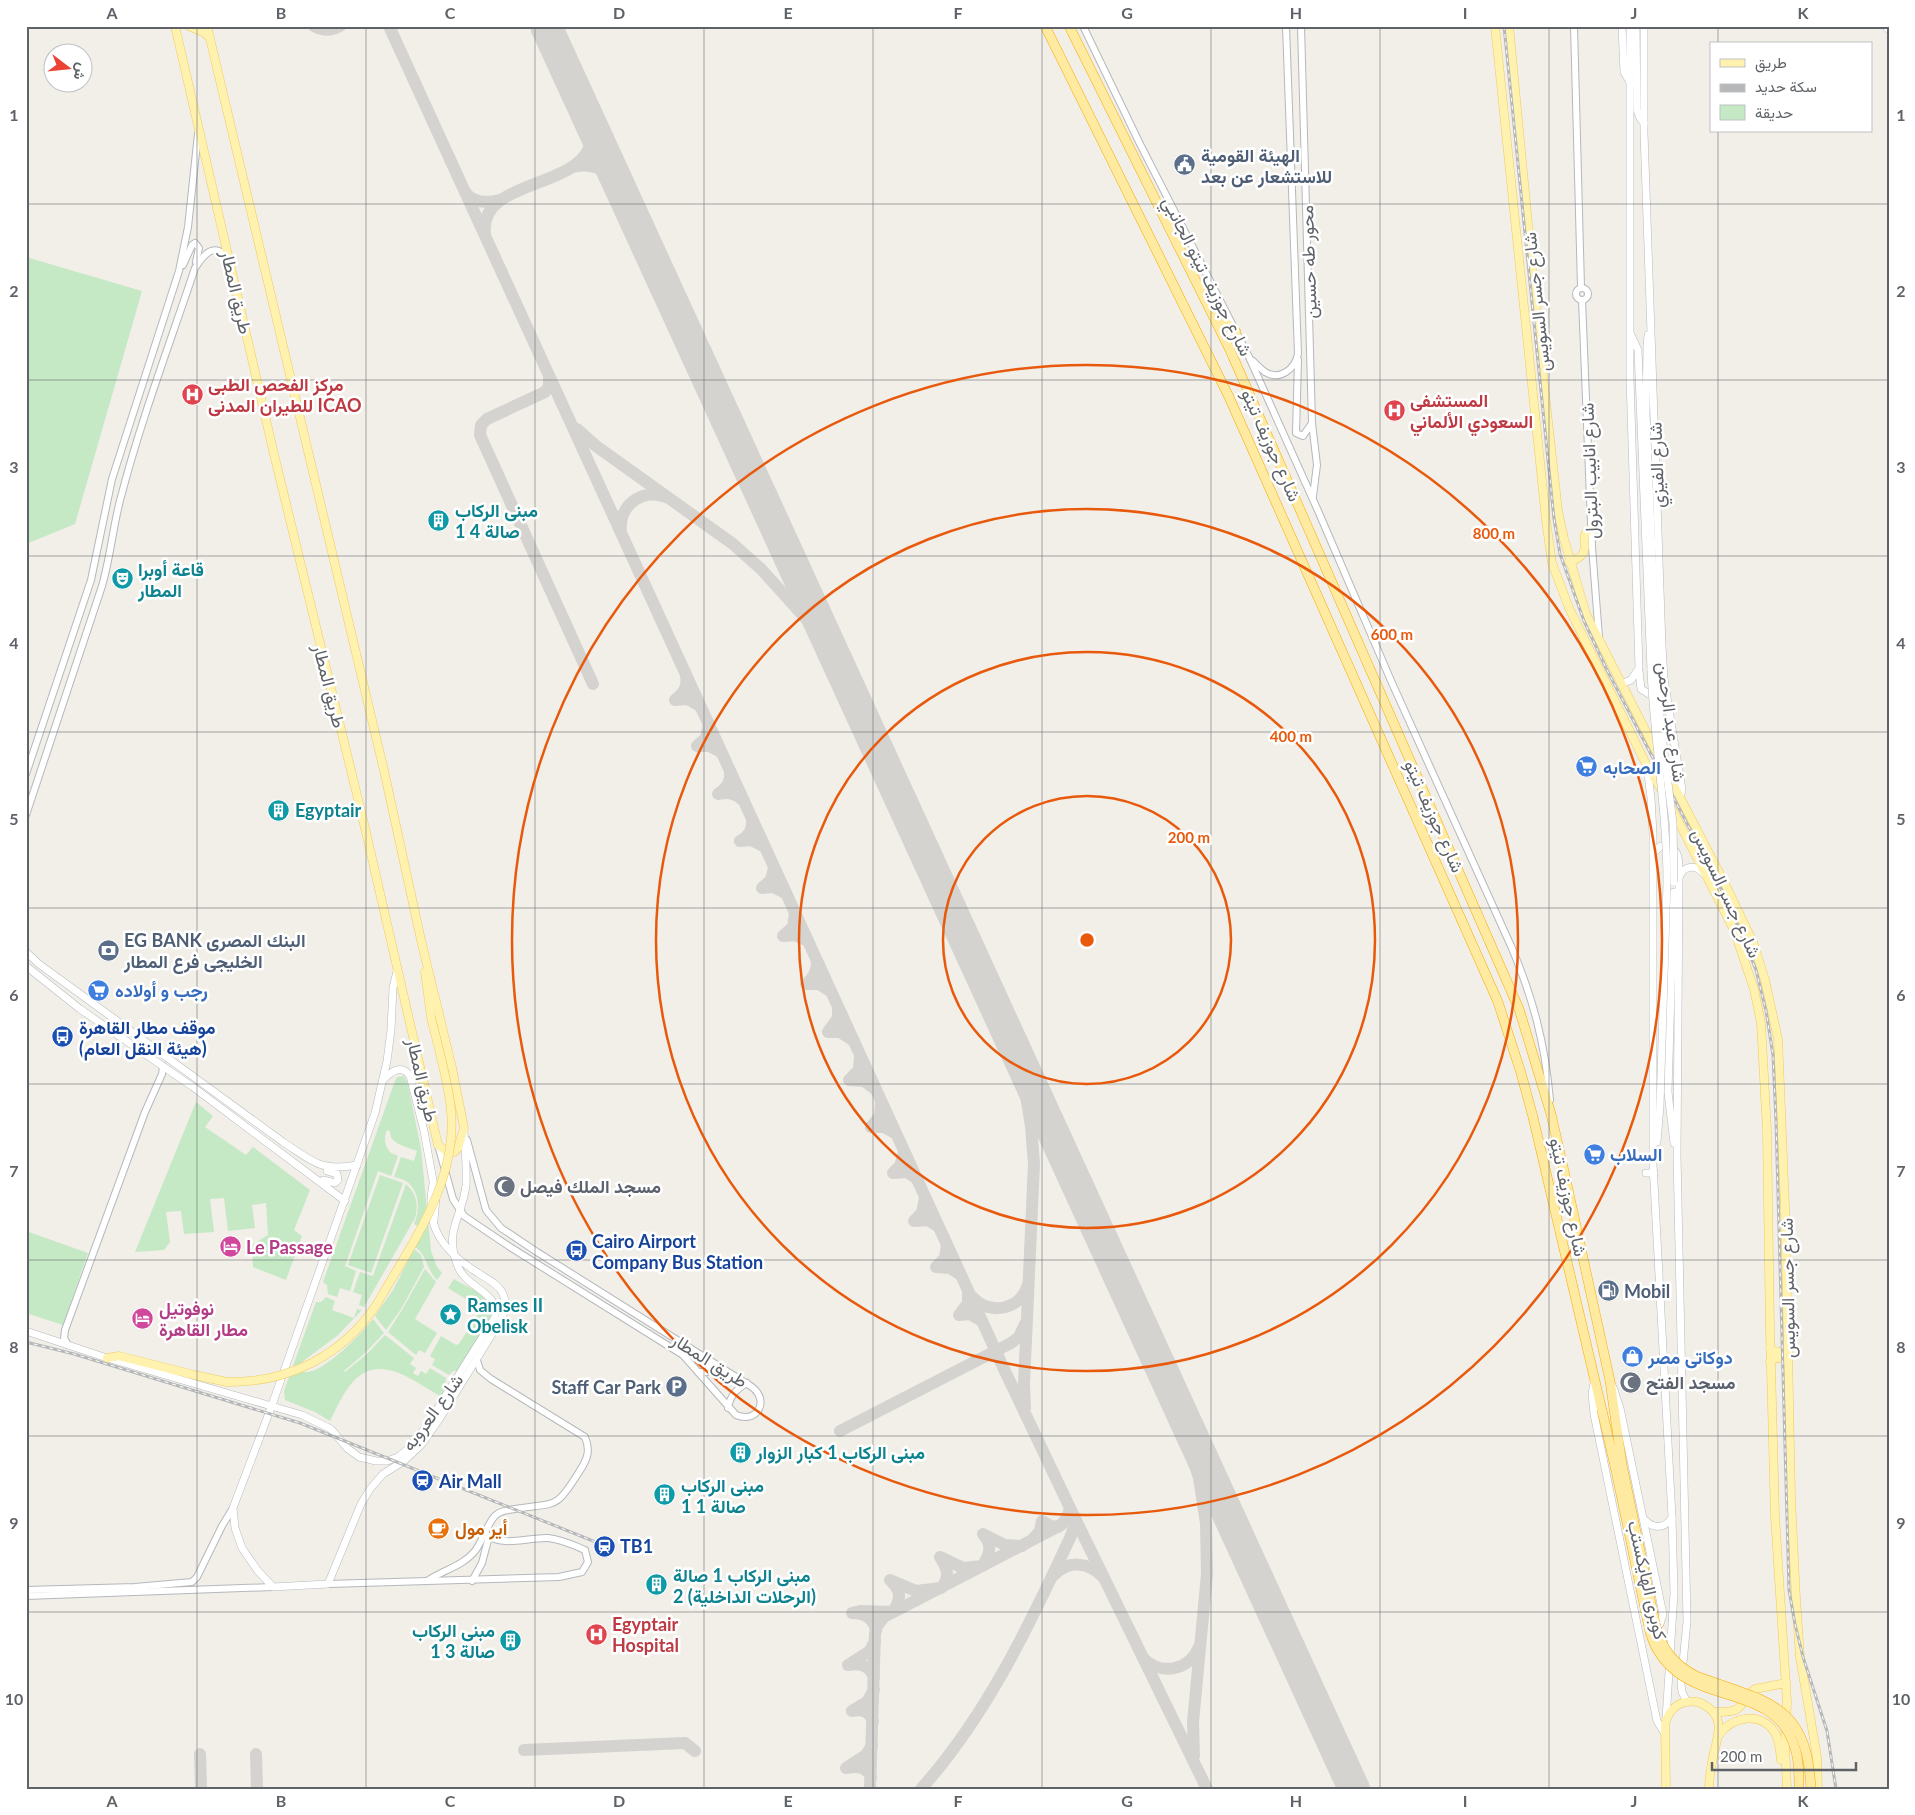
<svg xmlns="http://www.w3.org/2000/svg" width="1915" height="1815" font-family="Lato,Vazirmatn,sans-serif">
	<rect width="100%" height="100%" fill="#f1efe8"/>
	<g fill="#c5e8c5">
		<polygon points="26,257 142,291 75,524 26,544"/>
		<path d="M 404,1076 L 408,1085 L 421,1149 L 431,1251 L 437,1267 L 442,1273 L 437,1280 C 426,1269 427,1254 415,1247 L 424,1230 L 414,1224 C 421,1209 419,1190 406,1181 C 403,1179 398,1178 394,1177 L 401,1157 L 414,1161 L 417,1151 C 407,1147 389,1144 390,1131 L 387,1130 C 383,1139 385,1146 391,1153 L 398,1156 L 391,1176 L 378,1171 L 345,1266 L 356,1271 L 350,1291 L 340,1288 L 337,1297 L 328,1294 L 327,1285 L 323,1282 L 395,1081 L 397,1077 Z"/>
		<polygon points="196,1102 213,1116 205,1127 246,1155 253,1147 310,1190 294,1230 302,1236 286,1280 253,1267 252,1245 268,1235 266,1203 252,1205 255,1228 228,1231 224,1198 210,1199 214,1232 184,1234 181,1211 166,1212 170,1242 164,1250 135,1252"/>
		<polygon points="380,1175 403,1183 371,1273 348,1265"/>
		<path d="M 406,1184 C 416,1193 419,1204 415,1218 L 364,1307 L 359,1305 L 362,1295 L 353,1292 L 360,1272 L 373,1276 Z"/>
		<polygon points="26,1231 88,1253 63,1325 26,1313"/>
		<polygon points="414,1249 421,1255 424,1267 401,1309 386,1330 375,1316 393,1290"/>
		<polygon points="425,1269 436,1282 415,1319 437,1333 425,1353 419,1350 416,1355 388,1332 402,1310"/>
		<path d="M 454,1279 C 468,1288 498,1297 490,1319 L 457,1371 L 453,1371 L 449,1375 L 432,1365 L 435,1359 L 430,1356 L 441,1336 L 456,1345 L 459,1344 L 480,1311 L 479,1307 L 448,1288 Z"/>
		<path d="M 326,1297 L 335,1301 L 332,1310 L 354,1318 L 357,1309 L 362,1310 L 338,1335 L 302,1362 L 301,1370 L 304,1372 C 322,1375 362,1333 373,1319 L 384,1333 L 365,1353 L 344,1371 L 345,1372 L 367,1354 L 385,1335 L 414,1358 L 410,1364 L 416,1368 L 413,1373 L 418,1376 L 421,1371 L 426,1374 L 430,1368 L 446,1378 L 445,1384 L 446,1387 L 440,1396 C 413,1381 378,1351 351,1384 C 342,1395 336,1409 330,1421 L 315,1412 L 285,1400 L 284,1391 L 316,1302 L 321,1302 Z"/>
	</g>
	<g fill="none" stroke-linecap="round" stroke-linejoin="round">
		<g stroke="#d4d3d0" stroke-width="12">
			<path d="M 314,26 C 323,31 331,31 340,26"/>
			<path d="M 389,26 C 594,474 798,922 1004,1369 L 1070,1508 L 1207,1789"/>
			<path d="M 573,167 C 592,162 607,170 618,184"/>
			<path d="M 465,192 C 473,203 488,203 500,200"/>
			<path d="M 485,233 C 479,181 572,189 589,148 C 593,139 591,130 589,121"/>
			<polyline points="549,377 549,386 545,392 487,419 481,425 480,435 593,684"/>
			<polyline points="577,429 596,446 733,544 761,569 809,622 841,670"/>
			<path d="M 621,532 C 618,506 641,488 666,497"/>
			<path d="M 686,675 C 688,687 684,693 675,700 L 688,699 L 700,706"/>
			<polyline points="709,724 706,738 697,746 709,746 721,752"/>
			<path d="M 730,771 C 731,782 727,788 718,794 C 729,792 735,793 743,800"/>
			<path d="M 752,819 C 753,830 749,836 740,841 L 751,840 L 765,847"/>
			<polyline points="774,868 771,880 762,888 773,887 786,893"/>
			<polyline points="795,913 793,927 783,936 795,935 808,941"/>
			<path d="M 817,962 C 817,971 814,978 806,984 L 819,984 L 830,991"/>
			<polyline points="838,1007 838,1018 828,1032 840,1032 854,1041"/>
			<polyline points="1008,1034 1025,1090 1031,1126 1034,1164 1024,1384 1025,1408"/>
			<polyline points="860,1056 859,1070 849,1080 864,1081 875,1089"/>
			<polyline points="881,1103 880,1116 871,1127 884,1127 895,1133"/>
			<polyline points="904,1153 900,1166 893,1173 907,1172 916,1178"/>
			<polyline points="925,1198 922,1213 914,1221 928,1220 938,1226"/>
			<polyline points="947,1245 945,1258 936,1267 950,1268 960,1274"/>
			<polyline points="968,1292 968,1303 959,1315 970,1314 982,1321"/>
			<path d="M 972,1297 C 990,1316 1020,1310 1028,1285"/>
			<polyline points="1177,1403 1199,1478 1206,1523 1207,1574 1193,1722 1194,1756"/>
			<polyline points="840,1431 1011,1343 1019,1337 1025,1324"/>
			<polyline points="1034,1538 1040,1531 1042,1521 1051,1526 1058,1527"/>
			<path d="M 1054,1575 C 1068,1560 1088,1562 1102,1576"/>
			<path d="M 876,1630 C 873,1617 864,1613 852,1613 L 860,1611 L 893,1612 C 901,1599 902,1591 890,1580 L 916,1591 L 941,1588 C 951,1577 947,1568 940,1557 L 963,1568 L 982,1566 C 990,1555 993,1545 983,1534 L 1005,1545 L 1022,1546"/>
			<path d="M 1144,1659 C 1162,1676 1190,1670 1199,1647"/>
			<path d="M 874,1677 C 869,1665 860,1663 848,1665 L 870,1651 L 875,1641"/>
			<path d="M 873,1721 C 869,1711 862,1709 852,1711 L 867,1702 L 874,1690"/>
			<polyline points="524,1750 685,1743 695,1751"/>
			<polyline points="200,1754 201,1789"/>
			<polyline points="256,1754 257,1789"/>
			<path d="M 871,1777 C 866,1766 857,1766 846,1768 L 866,1755 L 872,1745"/>
			<polyline points="1351,1782 1352,1789"/>
			<polyline points="870,1789 875,1634 877,1626 884,1617 1061,1525 1067,1518 1070,1508"/>
			<path d="M 921,1789 C 987,1715 1029,1626 1070,1538 L 1074,1527 L 1074,1516"/>
		</g>
		<polyline stroke="#d4d3d0" stroke-width="32" points="546,26 1354,1789"/>
		<defs>
			<g id="tertiary">
				<path d="M 1083,26 L 1140,144 L 1249,357 L 1319,513 L 1392,683 L 1511,946 C 1533,998 1545,1043 1550,1100"/>
				<polyline points="1301,26 1312,423 1317,465 1313,496"/>
				<polyline points="1574,26 1581,287"/>
				<polyline points="183,265 192,245 195,243 199,248 196,262"/>
				<circle cx="1582" cy="294" r="6"/>
				<polyline points="1582,300 1592,547 1599,637"/>
				<polyline points="1298,360 1296,433 1303,436 1312,423"/>
				<path d="M 1253,361 C 1257,365 1261,369 1265,372 C 1280,381 1295,369 1298,354 L 1286,26"/>
				<polyline points="26,774 91,580 112,479 179,271 188,227 198,134"/>
				<path d="M 26,815 L 102,586 C 111,555 113,524 122,493 C 142,417 170,343 195,268 C 204,254 214,241 229,259"/>
				<path d="M 438,1145 L 453,1199 L 464,1216 L 510,1247 L 683,1355 L 736,1415 C 757,1424 770,1401 752,1387 L 537,1252 L 501,1228 L 486,1210 L 467,1140"/>
				<polyline points="68,1345 64,1338 65,1330 145,1112 162,1074 163,1066"/>
				<polyline points="698,1372 707,1372 713,1363"/>
				<path d="M 728,1408 C 730,1396 736,1389 747,1383"/>
				<path d="M 427,1581 C 443,1570 463,1566 475,1551 C 483,1541 488,1521 496,1515 C 501,1510 509,1510 515,1509 C 556,1502 555,1511 579,1472 C 587,1460 591,1451 585,1437 L 491,1379 L 480,1370 L 477,1360"/>
				<polyline points="472,1581 482,1563 489,1536"/>
				<path d="M 328,1584 L 559,1577 L 582,1572 L 588,1562 L 585,1550 C 573,1545 561,1539 548,1538 C 529,1537 502,1548 486,1534"/>
				<polyline points="26,1590 135,1587 192,1582 197,1577 222,1526 233,1508"/>
				<polyline points="26,1596 273,1587"/>
			</g>
			<g id="secondary">
				<polyline points="1622,26 1624,72 1631,84"/>
				<polyline points="1636,26 1637,110 1640,118 1644,123"/>
				<polyline points="1644,26 1644,133 1662,646 1664,679 1682,790 1680,797"/>
				<polyline points="1885,26 1889,30"/>
				<polyline points="1631,335 1638,350 1651,670"/>
				<polyline points="1648,335 1647,346 1646,413 1657,671"/>
				<polyline points="1639,671 1641,689 1649,694 1657,693"/>
				<polyline points="1621,684 1631,680 1639,668 1630,378 1630,26"/>
				<polyline points="1647,766 1651,798 1653,834 1653,1164 1672,1517 1674,1593 1666,1719"/>
				<path d="M 1653,853 L 1661,846 C 1681,845 1679,862 1679,876"/>
				<path d="M 26,952 L 39,964 L 283,1142 C 312,1161 320,1172 357,1165"/>
				<polyline points="26,966 80,1009 193,1087 345,1201"/>
				<path d="M 397,971 L 393,988 L 391,1030 L 387,1061 L 375,1113 L 272,1405 L 233,1508 L 235,1528 L 242,1548 L 258,1571 L 273,1587 L 328,1584 L 361,1504 L 370,1489 L 383,1474 L 404,1461 L 422,1444 L 440,1418 L 502,1318 C 505,1310 507,1301 502,1292 C 497,1283 487,1279 478,1273 C 443,1251 424,1227 433,1184"/>
				<path d="M 383,1080 C 391,1072 401,1063 410,1076 L 424,1131 L 436,1197 L 434,1220"/>
				<polyline points="1657,1142 1660,1106 1667,883"/>
				<polyline points="1674,1143 1668,1092 1674,892"/>
				<polyline points="1646,1173 1654,1173"/>
				<polyline points="323,1180 335,1183 338,1180 337,1174 327,1171"/>
				<path d="M 26,1331 L 107,1358 L 302,1415 L 331,1429 L 347,1448 L 359,1457 L 376,1461 L 387,1461 L 398,1457 L 408,1449 L 426,1427 L 495,1317 C 500,1291 465,1289 457,1264 C 444,1229 463,1216 466,1185 C 467,1168 465,1149 464,1131"/>
				<polyline points="1594,1383 1592,1394 1594,1414 1657,1721 1665,1734"/>
				<polyline points="1613,1387 1620,1408 1663,1614 1660,1624 1653,1629"/>
				<path d="M 1644,1519 C 1653,1529 1664,1529 1672,1518"/>
				<path d="M 1687,1702 L 1682,1692 L 1681,1684 L 1687,1621 L 1677,1155 L 1679,878 C 1683,866 1695,863 1704,874"/>
			</g>
			<g id="primary">
				<polyline points="175,26 273,450 365,828 438,1145 446,1151 454,1152 458,1148 464,1128 452,1068 421,940 385,775 207,26"/>
				<polyline points="189,26 203,32 209,37"/>
				<polyline points="1495,26 1546,520 1552,563 1569,608 1646,764 1662,791"/>
				<polyline points="1509,26 1540,350 1558,511 1564,539 1586,614 1658,755"/>
				<path d="M 1569,562 C 1599,552 1573,538 1592,528"/>
				<polyline points="1667,772 1724,882 1753,942 1765,980 1778,1039 1785,1208 1791,1499 1796,1599 1800,1657 1817,1757 1818,1789"/>
				<polyline points="1670,805 1734,930 1754,989 1761,1023 1767,1131 1770,1331 1775,1516 1787,1702 1785,1745 1787,1789"/>
				<polyline points="425,972 431,1017"/>
				<path d="M 1770,1348 C 1776,1354 1782,1353 1788,1347"/>
				<polyline points="107,1358 119,1356 194,1375 227,1382"/>
				<path d="M 1770,1362 C 1776,1357 1782,1356 1788,1361"/>
				<path d="M 1714,1712 C 1751,1713 1734,1703 1755,1689 L 1786,1683"/>
				<path d="M 1719,1735 C 1732,1716 1762,1711 1775,1733 C 1780,1742 1780,1751 1781,1760"/>
				<path d="M 1666,1789 L 1665,1724 C 1668,1713 1674,1705 1685,1702 C 1692,1701 1699,1701 1704,1705 C 1727,1717 1717,1738 1713,1757 C 1711,1768 1709,1778 1709,1789"/>
			</g>
			<g id="trunk">
				<polyline points="1045,26 1229,397 1498,1002 1521,1073 1533,1117 1615,1466"/>
				<polyline points="1069,26 1230,350 1519,1009 1551,1114 1564,1171 1610,1381 1622,1465"/>
				<polyline points="1214,312 1236,332"/>
			</g>
		</defs>
		<use href="#tertiary" stroke="#b5b8bc" stroke-width="8"/>
		<use href="#secondary" stroke="#b6babf" stroke-width="8"/>
		<use href="#primary" stroke="#f2c960" stroke-width="9"/>
		<use href="#trunk" stroke="#f9ab00" stroke-width="10"/>
		<use href="#tertiary" stroke="#fff" stroke-width="6"/>
		<use href="#secondary" stroke="#fff" stroke-width="7"/>
		<use href="#primary" stroke="#fff2af" stroke-width="8"/>
		<use href="#trunk" stroke="#feeaa1" stroke-width="9"/>
		<defs>
			<g id="rail">
				<polyline points="1504,26 1554,519 1560,554 1584,621 1606,668 1729,904 1756,970 1766,1011 1773,1055 1776,1121 1789,1590 1795,1624 1803,1657 1827,1731 1836,1789"/>
				<polyline points="26,1342 74,1354 300,1423 603,1545"/>
			</g>
		</defs>
		<use href="#rail" stroke="#b6b7b8" stroke-width="3"/>
		<use href="#rail" stroke="#fff" stroke-width="1" stroke-dasharray="4" stroke-linecap="butt"/>
		<defs>
			<g id="secondary-bridge">
				<path d="M 1651,670 C 1654,741 1667,811 1667,883"/>
				<polyline points="1657,671 1661,728 1673,823 1674,882"/>
			</g>
			<path id="primary-bridge" d="M 227,1382 C 289,1383 343,1355 377,1304 C 411,1244 458,1183 451,1110 C 448,1079 438,1047 431,1017"/>
			<g id="trunk-bridge">
				<path d="M 1622,1465 L 1655,1623 C 1661,1648 1673,1664 1696,1676 C 1766,1702 1807,1702 1811,1789"/>
				<path d="M 1615,1466 L 1650,1632 C 1674,1711 1768,1678 1792,1740 C 1799,1755 1799,1772 1799,1789"/>
			</g>
		</defs>
		<use href="#secondary-bridge" stroke="#b6babf" stroke-width="8" stroke-linecap="butt"/>
		<use href="#primary-bridge" stroke="#f2c960" stroke-width="9" stroke-linecap="butt"/>
		<use href="#trunk-bridge" stroke="#f9ab00" stroke-width="10" stroke-linecap="butt"/>
		<use href="#secondary-bridge" stroke="#fff" stroke-width="7"/>
		<use href="#primary-bridge" stroke="#fff2af" stroke-width="8"/>
		<use href="#trunk-bridge" stroke="#feeaa1" stroke-width="9"/>
	</g>
	<path fill="none" stroke="#5f6368" stroke-width="1" stroke-opacity="0.55" d="M 197,26 L 197,1789M 366,26 L 366,1789M 535,26 L 535,1789M 704,26 L 704,1789M 873,26 L 873,1789M 1042,26 L 1042,1789M 1211,26 L 1211,1789M 1380,26 L 1380,1789M 1549,26 L 1549,1789M 1718,26 L 1718,44M 1718,131 L 1718,1789M 26,204 L 1889,204M 26,380 L 1889,380M 26,556 L 1889,556M 26,732 L 1889,732M 26,908 L 1889,908M 26,1084 L 1889,1084M 26,1260 L 1889,1260M 26,1436 L 1889,1436M 26,1612 L 1889,1612"/>
	<g fill="none" stroke="#e8590c" stroke-width="2.5">
		<circle cx="1087" cy="940" r="144"/>
		<circle cx="1087" cy="940" r="288"/>
		<circle cx="1087" cy="940" r="431"/>
		<circle cx="1087" cy="940" r="575"/>
	</g>
	<defs>
		<symbol id="civic-disc" viewBox="-11 -11 22 22"><circle r="9.5" fill="#5c6f8a" stroke="#fff"/><path d="M-.6-6.5H3V-4.5H.6V-3L4-1V1h2V6H-6V1h2V-1L-.6-3ZM-1.2 2.5V6h2.4V2.5Z" fill="#fff"/></symbol>
		<symbol id="hospital-disc" viewBox="-11 -11 22 22"><circle r="9.5" fill="#e0444e" stroke="#fff"/><path d="M-5-5h3v3.5h4V-5h3V5h-3V1.5h-4V5h-3Z" fill="#fff"/></symbol>
		<symbol id="building-disc" viewBox="-11 -11 22 22"><circle r="9.5" fill="#0f9aa8" stroke="#fff"/><path d="M-4-6H4V6H1V3H-1V6H-4ZM-2.5-4.3h1.7v1.8h-1.7ZM.8-4.3h1.7v1.8H.8ZM-2.5-1h1.7V.8h-1.7ZM.8-1h1.7V.8H.8Z" fill="#fff"/></symbol>
		<symbol id="theatre-disc" viewBox="-11 -11 22 22"><circle r="9.5" fill="#0f9aa8" stroke="#fff"/><path d="M-5-5.5Q0-4 5-5.5V0Q5 5 0 6Q-5 5-5 0ZM-3.3-2.5H-1v1.5H-3.3ZM1-2.5H3.3v1.5H1ZM-2.8 1Q0 5.5 2.8 1Z" fill="#fff"/></symbol>
		<symbol id="supermarket-disc" viewBox="-11 -11 22 22"><circle r="9.5" fill="#3f7fe0" stroke="#fff"/><path d="M-6-5.5h2.5l.6 2H6L4.5 2H-2.5L-4.4-4H-6ZM-1.5 3.2a1.3 1.3 0 1 0 .1 0ZM3 3.2a1.3 1.3 0 1 0 .1 0Z" fill="#fff"/></symbol>
		<symbol id="bank-disc" viewBox="-11 -11 22 22"><circle r="9.5" fill="#5c6f8a" stroke="#fff"/><path d="M-6-4H6V4H-6ZM0-2.3a2.3 2.3 0 1 0 0 4.6a2.3 2.3 0 1 0 0-4.6Z" fill="#fff"/></symbol>
		<symbol id="bus-disc" viewBox="-11 -11 22 22"><circle r="9.5" fill="#1a4fb4" stroke="#fff"/><path d="M-5-6H5V4H4V6H2V4H-2V6H-4V4H-5ZM-3.5-4V0h7V-4ZM-3.5 1.2v1.5H-2V1.2ZM2 1.2v1.5H3.5V1.2Z" fill="#fff"/></symbol>
		<symbol id="mosque-disc" viewBox="-11 -11 22 22"><circle r="9.5" fill="#6b7280" stroke="#fff"/><path d="M3.5-4.9A6 6 0 1 0 3.5 4.9A5 5 0 1 1 3.5-4.9Z" fill="#fff"/></symbol>
		<symbol id="hotel-disc" viewBox="-11 -11 22 22"><circle r="9.5" fill="#d1479c" stroke="#fff"/><path d="M-6-4.5h1.5V1H6V5H4.5V3h-9V5H-6ZM-4 0a1.8 1.8 0 1 1 3.6 0ZM.5 0V-2.5h3Q6-2.5 6 0Z" fill="#fff"/></symbol>
		<symbol id="fuel-disc" viewBox="-11 -11 22 22"><circle r="9.5" fill="#5c6f8a" stroke="#fff"/><path d="M-5.5-6h7V0h2V4h1.3V-2.5L3-4.5l.8-.8L6-3V5H2.5V1h-1V6h-7ZM-4.2-4.7v3.2H.2V-4.7Z" fill="#fff"/></symbol>
		<symbol id="sight-disc" viewBox="-11 -11 22 22"><circle r="9.5" fill="#0f9aa8" stroke="#fff"/><path d="M0-6L1.8-2.2L6-1.7L2.9 1.2L3.7 5.4L0 3.3L-3.7 5.4L-2.9 1.2L-6-1.7L-1.8-2.2Z" fill="#fff"/></symbol>
		<symbol id="shop-disc" viewBox="-11 -11 22 22"><circle r="9.5" fill="#3f7fe0" stroke="#fff"/><path d="M-5-2.5h2.3a2.7 3.5 0 0 1 5.4 0H5L5.5 6h-11ZM-1.5-2.5h3a1.5 2.3 0 0 0-3 0Z" fill="#fff"/></symbol>
		<symbol id="parking-disc" viewBox="-11 -11 22 22"><circle r="9.5" fill="#5c6f8a" stroke="#fff"/><path d="M-3.5-5.5H1a3.5 3.5 0 0 1 0 7H-1V5.5H-3.5ZM-1-3.4V-.6H.8a1.4 1.4 0 0 0 0-2.8Z" fill="#fff"/></symbol>
		<symbol id="station-disc" viewBox="-11 -11 22 22"><circle r="9.5" fill="#1a4fb4" stroke="#fff"/><path d="M-3-6H3Q5-6 5-4V2Q5 4 3 4L4.5 6H3L1.5 4h-3L-3 6H-4.5L-3 4Q-5 4-5 2V-4Q-5-6-3-6ZM-3.5-4v3h7v-3ZM-3.5 1v1.5H-2V1ZM2 1v1.5H3.5V1Z" fill="#fff"/></symbol>
		<symbol id="cafe-disc" viewBox="-11 -11 22 22"><circle r="9.5" fill="#e8710a" stroke="#fff"/><path d="M-5.5-4.5H6V0H3Q3 3.5 0 3.5H-2.5Q-5.5 3.5-5.5 0ZM3-3.2v2h1.7v-2ZM-6 4.5H4V6H-6Z" fill="#fff"/></symbol>
	</defs>
	<g fill-rule="evenodd">
		<use href="#civic-disc" x="1172" y="152" width="25" height="25"/>
		<use href="#hospital-disc" x="180" y="382" width="25" height="25"/>
		<use href="#hospital-disc" x="1382" y="398" width="25" height="25"/>
		<use href="#building-disc" x="426" y="508" width="25" height="25"/>
		<use href="#theatre-disc" x="110" y="566" width="25" height="25"/>
		<use href="#supermarket-disc" x="1574" y="754" width="25" height="25"/>
		<use href="#building-disc" x="266" y="798" width="25" height="25"/>
		<use href="#bank-disc" x="96" y="938" width="25" height="25"/>
		<use href="#supermarket-disc" x="86" y="978" width="25" height="25"/>
		<use href="#bus-disc" x="50" y="1024" width="25" height="25"/>
		<use href="#supermarket-disc" x="1582" y="1142" width="25" height="25"/>
		<use href="#mosque-disc" x="492" y="1174" width="25" height="25"/>
		<use href="#hotel-disc" x="218" y="1234" width="25" height="25"/>
		<use href="#bus-disc" x="564" y="1238" width="25" height="25"/>
		<use href="#fuel-disc" x="1596" y="1278" width="25" height="25"/>
		<use href="#sight-disc" x="438" y="1302" width="25" height="25"/>
		<use href="#hotel-disc" x="130" y="1306" width="25" height="25"/>
		<use href="#shop-disc" x="1620" y="1344" width="25" height="25"/>
		<use href="#mosque-disc" x="1618" y="1370" width="25" height="25"/>
		<use href="#parking-disc" x="664" y="1374" width="25" height="25"/>
		<use href="#building-disc" x="728" y="1440" width="25" height="25"/>
		<use href="#station-disc" x="410" y="1468" width="25" height="25"/>
		<use href="#building-disc" x="652" y="1482" width="25" height="25"/>
		<use href="#cafe-disc" x="426" y="1516" width="25" height="25"/>
		<use href="#station-disc" x="592" y="1534" width="25" height="25"/>
		<use href="#building-disc" x="644" y="1572" width="25" height="25"/>
		<use href="#hospital-disc" x="584" y="1622" width="25" height="25"/>
		<use href="#building-disc" x="498" y="1628" width="25" height="25"/>
	</g>
	<g text-anchor="middle" dominant-baseline="central" stroke-width="5" stroke-linejoin="round" paint-order="stroke">
		<g font-size="18" font-weight="bold" fill="#4e5e75" stroke="#fff" text-anchor="start">
			<text x="1201" y="155">الهيئة القومية<tspan x="1201" dy="21">للاستشعار عن بعد</tspan></text>
			<text x="124" y="940">EG BANK البنك المصرى<tspan x="124" dy="21">الخليجى فرع المطار</tspan></text>
			<text x="1624" y="1291">Mobil</text>
			<text x="661" y="1387" text-anchor="end">Staff Car Park</text>
		</g>
		<g font-size="18" fill="#5f6368" stroke="#fff">
			<text transform="translate(1308 262) rotate(-92)">محور طه حسين</text>
			<text transform="translate(1208 276) rotate(63)">شارع جوزيف تيتو الجانبي</text>
			<text transform="translate(237 292) rotate(77)">طريق المطار</text>
			<text transform="translate(1536 302) rotate(-96)">شارع جسر السويس</text>
			<text transform="translate(1272 445) rotate(66)">شارع جوزيف تيتو</text>
			<text transform="translate(1656 465) rotate(-92)">شارع الفيزي</text>
			<text transform="translate(1589 471) rotate(-92)">شارع انابيب البترول</text>
			<text transform="translate(330 686) rotate(76)">طريق المطار</text>
			<text transform="translate(1672 722) rotate(82)">شارع عبد الرحمن</text>
			<text transform="translate(1435 816) rotate(66)">شارع جوزيف تيتو</text>
			<text transform="translate(1727 893) rotate(65)">شارع جسر السويس</text>
			<text transform="translate(423 1080) rotate(77)">طريق المطار</text>
			<text transform="translate(1569 1197) rotate(78)">شارع جوزيف تيتو</text>
			<text transform="translate(1787 1288) rotate(-91)">شارع جسر السويس</text>
			<text transform="translate(710 1360) rotate(32)">طريق المطار</text>
			<text transform="translate(432 1412) rotate(-54)">شارع العروبه</text>
			<text transform="translate(1648 1580) rotate(77)">كوبرى الهايكستب</text>
		</g>
		<g font-size="18" font-weight="bold" fill="#be3a42" stroke="#fff" text-anchor="start">
			<text x="208" y="384">مركز الفحص الطبى<tspan x="208" dy="21">للطيران المدنى ICAO</tspan></text>
			<text x="1410" y="400">المستشفى<tspan x="1410" dy="21">السعودي الألماني</tspan></text>
			<text x="612" y="1624">Egyptair<tspan x="612" dy="21">Hospital</tspan></text>
		</g>
		<g font-size="18" font-weight="bold" fill="#0d838f" stroke="#fff" text-anchor="start">
			<text x="455" y="510">مبنى الركاب<tspan x="455" dy="21">1 صالة 4</tspan></text>
			<text x="138" y="569">قاعة أوبرا<tspan x="138" dy="21">المطار</tspan></text>
			<text x="295" y="810">Egyptair</text>
			<text x="467" y="1305">Ramses II<tspan x="467" dy="21">Obelisk</tspan></text>
			<text x="756" y="1452">مبنى الركاب 1 كبار الزوار</text>
			<text x="681" y="1485">مبنى الركاب<tspan x="681" dy="21">1 صالة 1</tspan></text>
			<text x="673" y="1575">مبنى الركاب 1 صالة<tspan x="673" dy="21">2 (الرحلات الداخلية)</tspan></text>
			<text x="495" y="1630" text-anchor="end">مبنى الركاب<tspan x="495" dy="21">1 صالة 3</tspan></text>
		</g>
		<g font-size="18" font-weight="bold" fill="#366cbe" stroke="#fff" text-anchor="start">
			<text x="1603" y="767">الصحابه</text>
			<text x="115" y="990">رجب و أولاده</text>
			<text x="1610" y="1154">السلاب</text>
			<text x="1648" y="1357">دوكاتى مصر</text>
		</g>
		<g font-size="18" font-weight="bold" fill="#164399" stroke="#fff" text-anchor="start">
			<text x="79" y="1027">موقف مطار القاهرة<tspan x="79" dy="21">(هيئة النقل العام)</tspan></text>
			<text x="592" y="1241">Cairo Airport<tspan x="592" dy="21">Company Bus Station</tspan></text>
			<text x="439" y="1481">Air Mall</text>
			<text x="620" y="1546">TB1</text>
		</g>
		<g font-size="18" font-weight="bold" fill="#5b616d" stroke="#fff" text-anchor="start">
			<text x="520" y="1186">مسجد الملك فيصل</text>
			<text x="1646" y="1382">مسجد الفتح</text>
		</g>
		<g font-size="18" font-weight="bold" fill="#b23c85" stroke="#fff" text-anchor="start">
			<text x="246" y="1247">Le Passage</text>
			<text x="159" y="1308">نوفوتيل<tspan x="159" dy="21">مطار القاهرة</tspan></text>
		</g>
		<g font-size="18" font-weight="bold" fill="#c56008" stroke="#fff" text-anchor="start">
			<text x="455" y="1528">أير مول</text>
		</g>
	</g>
	<circle cx="1087" cy="940" r="8" fill="#e8590c" stroke="#fff" stroke-width="2.5"/>
	<g font-size="15" text-anchor="middle" font-weight="bold" fill="#e8590c" stroke="#fff" stroke-width="5" stroke-linejoin="round" paint-order="stroke">
		<text x="1494" y="539">800 m</text>
		<text x="1392" y="640">600 m</text>
		<text x="1291" y="742">400 m</text>
		<text x="1189" y="843">200 m</text>
	</g>
	<rect width="1915" height="1815" fill="none" stroke="#ffffff" stroke-width="55"/>
	<rect x="1710" y="42" width="162" height="90" fill="#ffffff" stroke="#bfc1c3"/>
	<rect x="1720" y="59" width="25" height="8" fill="#fff2af" stroke="#bfc1c3"/>
	<text x="1755" y="68" font-size="15" fill="#5f6368">طريق</text>
	<rect x="1720" y="84" width="25" height="8" fill="#b6b7b8" stroke="#bfc1c3"/>
	<text x="1755" y="92" font-size="15" fill="#5f6368">سكة حديد</text>
	<rect x="1720" y="105" width="25" height="15" fill="#c5e8c5" stroke="#bfc1c3"/>
	<text x="1755" y="118" font-size="15" fill="#5f6368">حديقة</text>
	<g transform="translate(68 68) rotate(106)"><circle r="24" fill="#ffffff" stroke="#bfc1c3"/>
	<path d="M0-4L9 19L0 12L-9 19Z" fill="#ea4335"/>
	<text y="-8" font-size="14" font-weight="bold" text-anchor="middle" fill="#5f6368">ش</text>
	</g>
	<path d="M1712 1762v8h144v-8" fill="none" stroke="#5f6368" stroke-width="2.5"/>
	<text x="1720" y="1762" font-size="15" fill="#5f6368" stroke="#ffffff" stroke-width="4" paint-order="stroke">200 m</text>
	<rect x="28" y="28" width="1860" height="1760" fill="none" stroke="#5f6368" stroke-width="2"/>
	<g font-size="16" text-anchor="middle" font-weight="bold" fill="#5f6368">
		<text x="112" y="19">A</text>
		<text x="281" y="19">B</text>
		<text x="450" y="19">C</text>
		<text x="619" y="19">D</text>
		<text x="788" y="19">E</text>
		<text x="958" y="19">F</text>
		<text x="1127" y="19">G</text>
		<text x="1296" y="19">H</text>
		<text x="1465" y="19">I</text>
		<text x="1634" y="19">J</text>
		<text x="1803" y="19">K</text>
		<text x="14" y="121">1</text>
		<text x="1901" y="121">1</text>
		<text x="14" y="297">2</text>
		<text x="1901" y="297">2</text>
		<text x="14" y="473">3</text>
		<text x="1901" y="473">3</text>
		<text x="14" y="649">4</text>
		<text x="1901" y="649">4</text>
		<text x="14" y="825">5</text>
		<text x="1901" y="825">5</text>
		<text x="14" y="1001">6</text>
		<text x="1901" y="1001">6</text>
		<text x="14" y="1177">7</text>
		<text x="1901" y="1177">7</text>
		<text x="14" y="1353">8</text>
		<text x="1901" y="1353">8</text>
		<text x="14" y="1529">9</text>
		<text x="1901" y="1529">9</text>
		<text x="14" y="1705">10</text>
		<text x="1901" y="1705">10</text>
		<text x="112" y="1807">A</text>
		<text x="281" y="1807">B</text>
		<text x="450" y="1807">C</text>
		<text x="619" y="1807">D</text>
		<text x="788" y="1807">E</text>
		<text x="958" y="1807">F</text>
		<text x="1127" y="1807">G</text>
		<text x="1296" y="1807">H</text>
		<text x="1465" y="1807">I</text>
		<text x="1634" y="1807">J</text>
		<text x="1803" y="1807">K</text>
	</g>
</svg>
